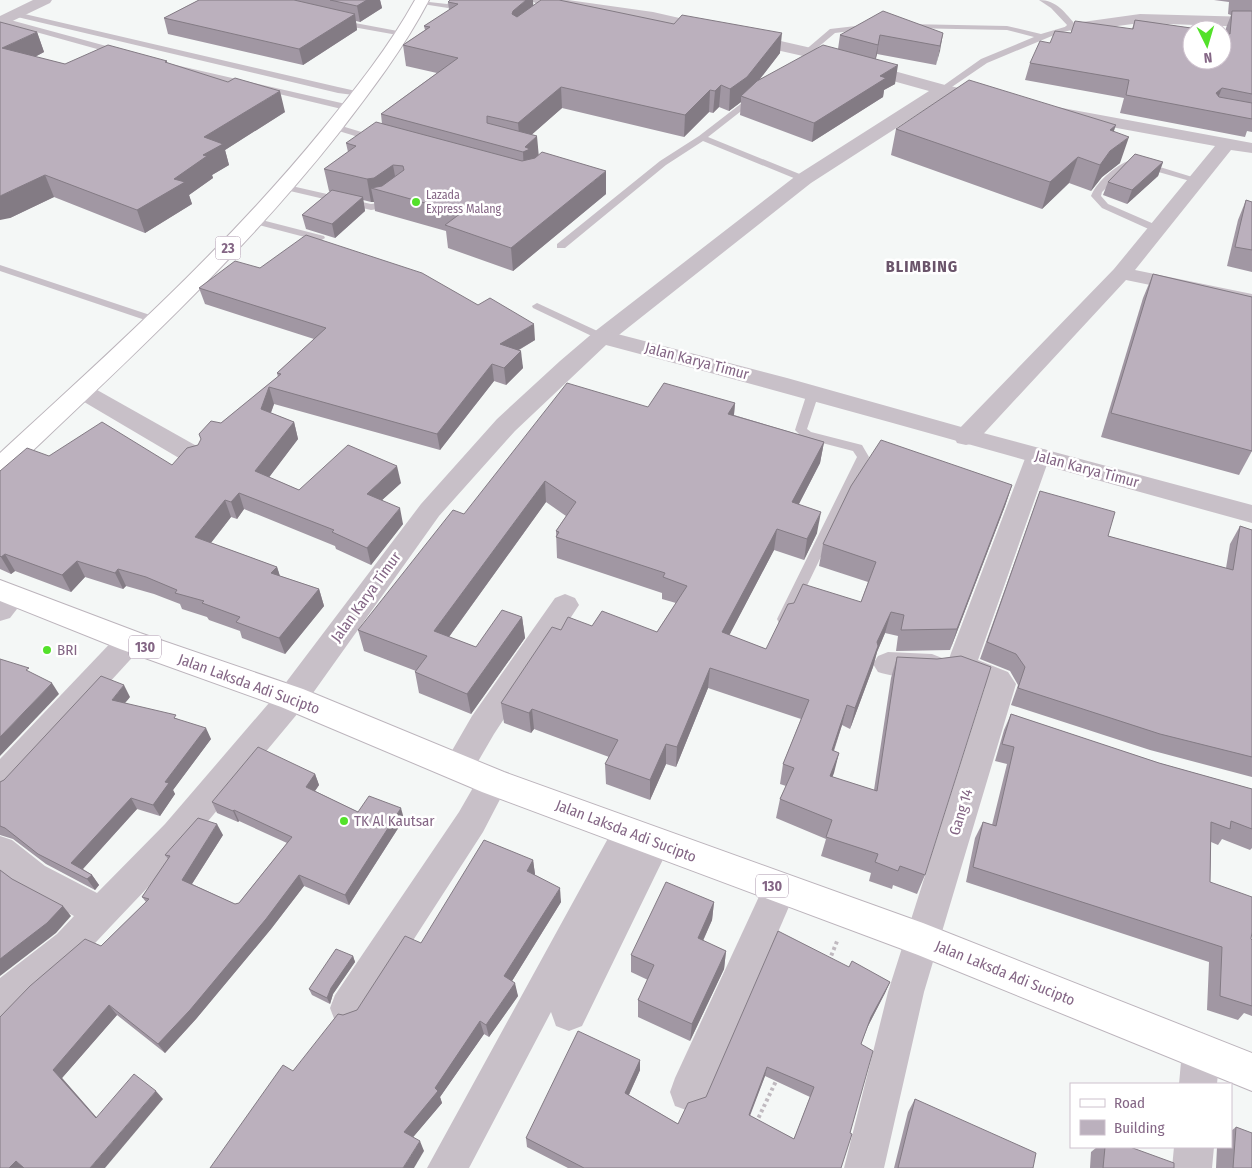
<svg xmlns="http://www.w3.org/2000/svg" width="1252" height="1168" font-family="'Fira Sans Condensed',sans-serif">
	<rect width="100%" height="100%" fill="#f4f7f6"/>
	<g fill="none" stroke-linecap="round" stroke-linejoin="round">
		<defs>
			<polygon id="primary" points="0,580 140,633 303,689 504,772 923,923 1252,1053 1252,1091 918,955 482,792 281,707 120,649 0,601"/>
			<path id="trunk" d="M 415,0 L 429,0 C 404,48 371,91 338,134 C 240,258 123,365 9,473 L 0,475 L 0,453 C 112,350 226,248 323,129 C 356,88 389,47 415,0 Z"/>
		</defs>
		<use href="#primary" stroke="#bcb4bc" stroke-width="2"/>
		<use href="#trunk" stroke="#bbb4bb" stroke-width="2"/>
		<g stroke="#c0bac0" stroke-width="4" stroke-dasharray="3 3" stroke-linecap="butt">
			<polyline points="829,961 838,939"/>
			<polyline points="756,1123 777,1079"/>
		</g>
		<g fill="#c8c0c8" fill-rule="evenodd">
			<polygon points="453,0 463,0 448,8 416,3 420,1 447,4"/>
			<path d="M 1039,0 C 1057,0 1065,13 1076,25 L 1076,29 L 1059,33 L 987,63 L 943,93 L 939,90 L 940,88 L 981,59 L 1034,37 L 1007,30 L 907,28 L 903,26 L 907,24 L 1007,26 L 1041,34 L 1068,26 L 1051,8 Z"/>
			<polygon points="16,12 338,87 365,93 361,96 338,93 13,16 12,14"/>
			<polygon points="3,18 121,50 122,52 115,54 0,22 0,19"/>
			<polygon points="339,20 403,32 407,34 403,36 336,24 335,22"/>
			<polygon points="873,24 877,26 876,28 835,33 810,54 803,52 830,29"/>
			<polygon points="167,63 350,105 354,108 350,111 167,67"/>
			<polygon points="751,96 754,97 754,101 708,137 807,177 807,181 801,181 703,141 666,165 565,248 557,248 557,244 660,161 699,136"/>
			<polygon points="335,124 378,137 379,139 375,142 332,129 331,127"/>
			<path d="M 1134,159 L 1202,180 L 1197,183 L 1134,165 L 1129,166 L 1102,192 L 1101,196 L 1108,204 L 1161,227 L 1161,231 L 1153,231 L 1102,208 L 1091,196 C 1097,181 1118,163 1134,159 Z"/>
			<polygon points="286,182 296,187 371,204 379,203 391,196 396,199 385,208 371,210 290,191 281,185"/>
			<polygon points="254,218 324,236 325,238 320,241 251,223 251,219"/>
			<polygon points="0,265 159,318 160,320 159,322 151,322 0,271"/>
			<polygon points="537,303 606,335 608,337 602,340 598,339 533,308 532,306"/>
			<polygon points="813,389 819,393 807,429 811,432 862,445 869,457 791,619 789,623 779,623 777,619 857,457 853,451 803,438 795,430 807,393"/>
		</g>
		<g fill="#c8c0c8" fill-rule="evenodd">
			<polygon points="33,0 52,0 50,3 0,27 0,16"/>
			<polygon points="530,0 568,0 653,12 807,47 945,85 993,95 996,99 993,103 987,104 946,96 811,183 610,342 602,344 594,342 591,337 594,332 797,175 929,91 803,56 653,22 537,4"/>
			<polygon points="1140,14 1252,17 1252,27 1140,23 1073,32 1065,27 1068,24"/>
			<polygon points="1057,107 1252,143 1252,153 1231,150 1135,270 1252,294 1252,306 1126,280 975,443 966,445 957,443 954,437 957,431 1114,269 1215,146 1051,116 1048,112 1051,108"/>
			<polygon points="82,384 90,386 202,449 205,455 202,461 193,463 184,461 74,396 70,391 74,386"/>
			<polygon points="1038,448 1047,450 1050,456 978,660 1008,672 1016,684 924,992 884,1168 844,1168 888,992 985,687 955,675 948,662 951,653 1026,456 1029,450"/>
			<polygon points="13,586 23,589 27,596 10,618 0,621 0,592"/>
			<polygon points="565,594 575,598 579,605 494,734 469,777 458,781 447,777 442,768 472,716 555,598"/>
			<polygon points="130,630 140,633 144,641 140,649 11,790 0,794 0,759 120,633"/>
			<path d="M 888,652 L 932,654 L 942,658 L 947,666 L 942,674 C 924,680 896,678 878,672 L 873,664 L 878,656 Z"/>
			<polygon points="292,686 303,689 307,698 303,707 189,844 113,924 81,958 13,1014 0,1019 0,978 57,934 74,916 21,888 0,871 0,836 12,840 45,866 97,893 165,824 281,689"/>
			<polygon points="493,768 504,772 509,782 483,832 361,1021 348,1026 335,1021 330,1008 335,995 459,812 482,772"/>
			<polygon points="629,817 641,822 645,831 654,828 666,833 671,843 582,1026 569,1031 556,1026 551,1012 469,1168 427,1168 617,822"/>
			<polygon points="780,872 792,877 797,888 703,1106 689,1111 675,1106 670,1092 675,1078 768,877"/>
			<polygon points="1201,1032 1214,1038 1220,1051 1217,1084 1179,1084 1182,1051 1188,1038"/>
			<polygon points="1174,1147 1214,1147 1212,1168 1172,1168"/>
		</g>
		<path fill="#c8c0c8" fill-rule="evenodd" d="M 602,330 L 787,378 L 972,430 L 1252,505 L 1252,523 C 1037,464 822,402 606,345 L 515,431 L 439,516 L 303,707 L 292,710 L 281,707 L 277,698 L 281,689 L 421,504 L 497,419 L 560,361 L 594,332 Z"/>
		<use href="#primary" fill="#fff" fill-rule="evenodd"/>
		<use href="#trunk" fill="#fff" fill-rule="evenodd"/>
	</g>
	<g fill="#a197a3" fill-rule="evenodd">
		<polygon points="199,0 380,0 382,8 360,22 356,21 357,30 303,65 168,34 164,18"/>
		<polygon points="1214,0 1252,0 1252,132 1247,131 1245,137 1120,113 1124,98 1025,80 1030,63 1050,43 1071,33 1132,29 1135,20 1225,33 1226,28 1231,15 1228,14 1229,2"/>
		<polygon points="448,2 534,5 780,53 760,79 838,49 840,35 943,33 936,65 877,54 876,59 895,84 884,90 883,97 812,142 740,115 741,102 729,111 719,107 713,113 709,112 684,137 562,108 531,135 538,155 606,194 513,271 448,248 446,231 375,211 374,202 371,202 363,200 365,211 335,238 306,229 302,215 330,192 329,191 324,169 348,152 346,143 382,124 381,114 437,73 406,66 403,45 425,30 424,26 449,10"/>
		<polygon points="37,32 44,52 35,57 65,64 167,61 167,63 285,112 225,150 229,165 212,175 213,178 189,195 192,204 145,233 54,197 10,218"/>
		<polygon points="896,129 1114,131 1120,163 1102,177 1091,191 1069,183 1042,209 891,155"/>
		<polygon points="1163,162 1158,176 1127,204 1103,195 1108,182"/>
		<polygon points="1246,200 1252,202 1252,272 1227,266 1238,220"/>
		<polygon points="260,268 535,340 519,350 523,368 506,385 494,381 440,450 274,404 271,413 294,422 298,439 269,477 299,490 401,483 382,500 403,524 371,565 336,549 335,546 244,509 237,519 231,517 211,543 277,567 280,576 319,589 324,606 285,654 242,638 240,631 209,620 207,617 182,609 180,604 154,594 126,586 123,589 85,577 71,592 15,571 11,574 0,569 0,471 49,456 172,465 198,445 221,423 278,377 277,373 314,339 205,304 199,288"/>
		<polygon points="1153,274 1252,297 1252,451 1239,475 1101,437 1143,298"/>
		<polygon points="735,403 734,415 824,442 820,463 799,504 817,533 804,560 774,550 729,635 766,649 861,602 868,582 819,566 823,544 1012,485 1005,506 950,650 896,651 898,636 885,633 877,652 873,667 850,729 842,725 834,751 839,753 832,777 874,790 891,678 897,657 925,875 917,894 893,885 892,889 869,881 871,873 821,856 826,839 776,818 780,799 786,786 780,784 783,764 801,719 708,688 676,767 666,764 650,800 606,784 605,764 609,757 534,729 531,733 504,723 501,703 561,630 592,626 657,632 676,603 662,599 662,593 557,558 556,531 566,516 546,502 449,637 476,647 522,617 525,638 471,714 419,693 415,672 416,671 364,651 358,630 464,514 648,407"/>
		<polygon points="1040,491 1108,536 1226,568 1230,544 1240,526 1252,530 1252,777 1150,750 1011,705 1018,685 1010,671 980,659"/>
		<polygon points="130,697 125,703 178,719 211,739 173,790 175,794 160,816 137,809 83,869 92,875 99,885 95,890 46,864 13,839 0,835 0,782 4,780"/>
		<polygon points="1011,714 1159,763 1252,789 1252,848 1250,850 1222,839 1218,845 1211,842 1210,882 1252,940 1252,1016 1244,1013 1238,1020 1207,1010 1209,962 966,882 975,838 983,822 992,825 1007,764 995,761 1004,730"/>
		<polygon points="315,774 319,785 315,791 358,812 404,819 349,905 304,886 271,929 196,1019 165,1053 117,1015 62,1078 96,1117 163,1099 0,1168 101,946 146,902 142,897 168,859 165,855 223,835 192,884 235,904 239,903 287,843 239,821 238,822 217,813 212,802"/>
		<polygon points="533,860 535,875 561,902 512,981 518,996 489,1037 484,1034 440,1097 442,1103 413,1137 424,1151 293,1071 343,1015 357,1010 421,943"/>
		<polygon points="714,902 712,920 703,941 726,951 724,969 690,1041 638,1017 638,1000 648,980 631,972 631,955"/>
		<polygon points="353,956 355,962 333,994 330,1004 312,995 309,989"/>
		<path d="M 849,967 L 890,982 L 885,993 L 868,1026 L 861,1044 L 850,1133 L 841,1168 L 568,1168 L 527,1147 L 526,1138 L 640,1060 L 640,1070 L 629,1095 L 678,1124 ZM 765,1076 L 810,1097 L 794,1139 L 750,1116 Z"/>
		<polygon points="915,1099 1033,1168 894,1168 908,1112"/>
		<polygon points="1236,1127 1252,1168 1216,1168 1217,1147 1231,1147 1231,1131"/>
		<polygon points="1097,1147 1130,1147 1174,1168 1090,1168 1091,1152"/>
	</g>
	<g fill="#837b84">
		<polygon points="361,0 380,0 382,8 360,22 357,6"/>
		<polygon points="526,0 533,0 534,15 514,31 512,14 513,11"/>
		<polygon points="355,14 357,30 303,65 299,49"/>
		<polygon points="37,32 44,52 11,69 2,48"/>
		<polygon points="782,33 780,53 745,98 741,96 741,102 729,111 730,89"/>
		<polygon points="943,33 940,51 936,65 940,46"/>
		<polygon points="880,35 877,54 874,64 878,45"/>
		<polygon points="898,65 895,84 884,90 883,97 812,142 814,123 880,76"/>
		<polygon points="721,85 719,107 713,113 715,91"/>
		<polygon points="561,87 562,108 520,145 518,123"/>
		<polygon points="1222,88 1215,106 1216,93"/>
		<polygon points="710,90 709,112 684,137 685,115"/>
		<polygon points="280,91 285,112 225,150 229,165 212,175 213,178 189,195 192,204 145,233 137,210 203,155 204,137"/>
		<polygon points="1116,125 1107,151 1110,130"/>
		<polygon points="537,136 539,158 524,174 523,152 525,147"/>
		<polygon points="1129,137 1120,163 1102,177 1091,191 1100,165 1110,151"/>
		<polygon points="1078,157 1069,183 1042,209 1050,182"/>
		<polygon points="1163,162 1158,176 1127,204 1132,190"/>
		<polygon points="393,165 397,187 371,188 374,202 371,202 367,179"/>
		<polygon points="606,171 606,194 513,271 511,248"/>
		<polygon points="45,175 54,197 10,218 0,220 0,196"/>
		<polygon points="363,197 365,211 335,238 332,224"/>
		<polygon points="534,324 535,340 501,360 500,344"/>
		<polygon points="521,351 523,368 506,385 504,368"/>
		<polygon points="492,364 494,381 440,450 437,434"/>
		<polygon points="269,387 274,404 266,425 261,409"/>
		<polygon points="735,403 733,424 728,414"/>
		<polygon points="294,422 298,439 261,488 255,471"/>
		<polygon points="824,442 820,463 789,523 792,502"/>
		<polygon points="397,466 401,483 371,510 367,494"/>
		<polygon points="545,481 546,502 438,652 434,631"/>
		<polygon points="1012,485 1005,506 950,650 957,629"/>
		<polygon points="239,493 244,509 237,519 231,502"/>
		<polygon points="225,500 231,517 202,554 195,537"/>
		<polygon points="400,508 403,524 371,565 367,548"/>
		<polygon points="821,512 817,533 804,560 807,539"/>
		<polygon points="777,529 774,550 720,653 722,632"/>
		<polygon points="5,554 15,571 11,574 1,557"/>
		<polygon points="77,561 85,577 71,592 62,575"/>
		<polygon points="277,567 282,583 271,573"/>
		<polygon points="118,569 126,586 123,589 115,573"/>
		<polygon points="319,589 324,606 285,654 279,638"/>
		<polygon points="891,612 885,633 877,652 873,667 850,729 855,708 877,642"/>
		<polygon points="522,617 525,638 471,714 467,694"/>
		<polygon points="710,668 708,688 676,767 677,747"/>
		<polygon points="52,683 59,694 0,756 0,737"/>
		<polygon points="124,685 130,697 118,711 112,700"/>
		<polygon points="847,705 842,725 827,770 832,750"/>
		<polygon points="532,709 534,729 531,733 529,713"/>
		<polygon points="206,728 211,739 173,790 175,794 160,816 153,805 165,782"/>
		<polygon points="666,744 666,764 650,800 650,780"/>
		<polygon points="839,753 834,773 825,796 830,776"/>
		<polygon points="315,774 319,785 310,798 306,787"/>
		<polygon points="131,798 137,809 79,873 71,863"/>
		<polygon points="401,808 404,819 349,905 345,895"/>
		<polygon points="234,810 239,821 238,822 233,811"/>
		<polygon points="217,824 223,835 188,890 182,880"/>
		<polygon points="533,860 535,874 529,885 527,871"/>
		<polygon points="92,875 99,885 95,890 87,879"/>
		<polygon points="299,875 304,886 271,929 196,1019 165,1053 158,1044"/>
		<polygon points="560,888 561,902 507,989 504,976"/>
		<polygon points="714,902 712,920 696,956 698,938"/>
		<polygon points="63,906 71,916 56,933 0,976 0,959"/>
		<polygon points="726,951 724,969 690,1041 692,1024"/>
		<polygon points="353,956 355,962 333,994 330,1004 327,998 331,988"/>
		<polygon points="890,982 885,993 867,1028 871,1017"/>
		<polygon points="515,983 518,996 489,1037 486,1025"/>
		<polygon points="109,1005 117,1015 62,1078 104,1126 96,1118 53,1070"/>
		<polygon points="480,1021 484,1034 440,1097 442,1103 409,1142 404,1132"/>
		<polygon points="640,1060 640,1070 625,1103 625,1093"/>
		<polygon points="767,1067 765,1076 746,1125 749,1115"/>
		<polygon points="156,1091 163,1099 105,1168 90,1168"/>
		<polygon points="420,1141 424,1151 414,1168 403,1168"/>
		<polygon points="16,1161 25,1168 9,1168"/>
	</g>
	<g fill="#bbb0bd" stroke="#837b84" fill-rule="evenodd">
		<polygon points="199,0 294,0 355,14 299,49 164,18"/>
		<polygon points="330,0 367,0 357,6"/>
		<polygon points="450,0 526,0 513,11 512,14 517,17 541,0 559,0 674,24 682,15 782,33 747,77 730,89 721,85 715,91 710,90 685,115 561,87 518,123 487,116 487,123 537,136 525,147 530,149 523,152 381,114 458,58 403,45 430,27 424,26 458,4 448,2"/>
		<polygon points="883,11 943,33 940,46 880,35 878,45 840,35"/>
		<polygon points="1232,11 1252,11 1252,94 1222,88 1216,93 1219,97 1252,103 1252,119 1126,95 1129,80 1030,63 1040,41 1050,43 1055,31 1071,33 1075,21 1133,29 1135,20 1205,30 1192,30 1192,60 1222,60 1222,33 1230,34"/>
		<polygon points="0,22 37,32 2,48 65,64 108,45 167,61 165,62 228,82 235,78 280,91 204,137 223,144 203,155 207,156 174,179 185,182 137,210 45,175 0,196"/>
		<polygon points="823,45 898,65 880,76 886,78 814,123 741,96 757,81"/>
		<polygon points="969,80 1116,125 1110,130 1129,137 1110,151 1100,165 1078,157 1050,182 896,129"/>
		<polygon points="376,122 522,161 535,158 542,152 606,171 511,248 445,225 461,213 371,188 382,186 404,170 403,166 393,165 374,178 367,179 324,169 356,146 346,143"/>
		<polygon points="1135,154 1163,162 1132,190 1108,182"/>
		<polygon points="332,190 363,197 332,224 302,215"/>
		<polygon points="1246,200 1252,202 1252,250 1235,247"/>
		<polygon points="306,235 422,273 478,305 490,298 534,324 500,344 521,351 504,368 492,364 437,434 269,387 261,409 294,422 255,471 299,490 348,445 397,466 367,494 400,508 367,548 332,532 334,530 239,493 231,502 225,500 195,537 277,567 271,573 319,589 279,638 236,622 240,617 202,603 204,601 175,593 177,590 146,577 118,569 115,573 77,561 62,575 5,554 1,557 0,556 0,471 27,448 49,456 102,422 172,465 187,448 198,445 201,439 199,434 211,421 221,423 281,374 277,373 326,328 199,288 235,261 260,268"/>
		<polygon points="1153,274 1252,297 1252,451 1111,413"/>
		<polygon points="567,383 648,407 664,383 735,403 728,414 824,442 792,502 821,512 807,539 777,529 722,632 766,649 788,604 794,603 803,584 861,602 876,562 823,544 851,486 881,440 1012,485 957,629 901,630 904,615 891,612 877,642 878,646 855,708 847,705 832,750 839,753 830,776 877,791 897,657 937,659 961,656 991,667 925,875 900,866 898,871 875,862 878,854 826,837 832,820 780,799 794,768 783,764 809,700 710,668 677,747 666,744 650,780 605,764 618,740 532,709 529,713 501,703 552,627 561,630 568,617 592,626 602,611 657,632 687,586 663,577 665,573 556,537 559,532 556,531 576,502 545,481 434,631 476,647 502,610 522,617 467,694 415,672 427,656 358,630 453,510 464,514"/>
		<polygon points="1040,491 1115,512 1108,536 1233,570 1240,526 1252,530 1252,757 1160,734 1018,688 1025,667 1016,654 987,642"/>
		<polygon points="0,659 29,668 26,670 52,683 0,737"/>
		<polygon points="101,676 124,685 112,700 176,715 174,718 206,728 165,782 169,783 153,805 131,798 71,863 92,875 87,879 38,854 5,828 0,826 0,782 4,780"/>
		<polygon points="1011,714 1159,763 1252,789 1252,829 1231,821 1230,829 1211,822 1210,882 1252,897 1252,932 1251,939 1252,940 1252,1006 1220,996 1222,947 973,867 983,822 996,826 1014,747 1002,744"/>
		<polygon points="258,747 315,774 306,787 358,812 369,796 401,808 345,895 299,875 266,919 190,1010 158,1044 109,1005 53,1070 96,1118 134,1074 156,1091 90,1168 24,1168 16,1161 9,1168 0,1168 0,1017 30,986 85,939 101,946 149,899 142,897 170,856 165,855 198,818 217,824 182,880 235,904 239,903 292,837 234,810 233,811 212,802"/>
		<polygon points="484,840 533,860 527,871 560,888 504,976 515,983 486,1025 480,1021 435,1088 438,1091 404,1132 420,1141 403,1168 210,1168 283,1065 293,1071 338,1014 343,1015 357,1010 405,936 421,943"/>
		<polygon points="0,870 12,879 63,906 47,923 0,959"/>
		<polygon points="666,882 714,902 698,938 726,951 692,1024 638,1000 654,965 631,955"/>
		<path d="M 778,931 L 849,967 L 852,961 L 890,982 L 871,1017 L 861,1044 L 873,1051 L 850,1133 L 852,1134 L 841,1168 L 584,1168 L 526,1138 L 578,1031 L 640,1060 L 625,1093 L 678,1124 L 688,1103 L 706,1097 ZM 767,1067 L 814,1087 L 794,1139 L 749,1115 Z"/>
		<polygon points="336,949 353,956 331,988 327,998 309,989"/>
		<polygon points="915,1099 1036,1153 1033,1168 898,1168"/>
		<polygon points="1236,1127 1252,1133 1252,1168 1233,1168"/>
		<polygon points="1105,1147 1130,1147 1174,1163 1174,1168 1103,1168"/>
	</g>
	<g fill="#53e12a" stroke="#fff" stroke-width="2">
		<circle cx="416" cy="202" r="5"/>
		<circle cx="47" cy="650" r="5"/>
		<circle cx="344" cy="821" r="5"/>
	</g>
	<g text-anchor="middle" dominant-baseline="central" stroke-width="5" stroke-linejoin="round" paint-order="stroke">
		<g font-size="12" fill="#846685" stroke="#fff" text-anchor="start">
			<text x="426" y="195">Lazada<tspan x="426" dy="14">Express Malang</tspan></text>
		</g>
		<g fill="#fff" stroke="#a994aa" stroke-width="1">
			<rect x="215.5" y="236.5" width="25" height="23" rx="4"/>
			<rect x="129" y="635.5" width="32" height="23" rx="4"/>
			<rect x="756" y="874.5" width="32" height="23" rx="4"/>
		</g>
		<g font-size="14" font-weight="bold" fill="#846685">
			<text x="228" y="248">23</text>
			<text x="145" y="647">130</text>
			<text x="772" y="886">130</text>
		</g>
		<g font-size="15" fill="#846685" stroke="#fff">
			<text transform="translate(697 361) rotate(15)">Jalan Karya Timur</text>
			<text transform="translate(1087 469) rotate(15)">Jalan Karya Timur</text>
			<text transform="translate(366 597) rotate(-54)">Jalan Karya Timur</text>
			<text transform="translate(249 684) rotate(20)">Jalan Laksda Adi Sucipto</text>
			<text transform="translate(961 812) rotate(-73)">Gang 14</text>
			<text transform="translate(626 831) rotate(21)">Jalan Laksda Adi Sucipto</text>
			<text transform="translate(1005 973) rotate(22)">Jalan Laksda Adi Sucipto</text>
		</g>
		<g font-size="15" fill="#846685" stroke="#fff" text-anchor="start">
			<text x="57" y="650">BRI</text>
			<text x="354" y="821">TK Al Kautsar</text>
		</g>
		<g font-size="16" font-weight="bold" letter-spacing="1" fill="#6a546a" stroke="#fff">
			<text x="922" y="266">BLIMBING</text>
		</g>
	</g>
	<rect x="1070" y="1083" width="162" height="65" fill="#ffffff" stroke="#cec2ce"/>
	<rect x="1080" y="1099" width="25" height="8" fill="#ffffff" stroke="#cec2ce"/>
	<text x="1114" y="1108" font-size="15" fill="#846685">Road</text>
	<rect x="1080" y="1120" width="25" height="15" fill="#bbb0bd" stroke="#cec2ce"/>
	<text x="1114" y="1133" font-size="15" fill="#846685">Building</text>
	<g transform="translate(1207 45) rotate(175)"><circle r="24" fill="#ffffff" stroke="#cec2ce"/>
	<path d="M0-4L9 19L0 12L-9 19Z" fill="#53e12a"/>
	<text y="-8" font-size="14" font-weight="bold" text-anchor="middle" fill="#846685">N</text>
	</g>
</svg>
